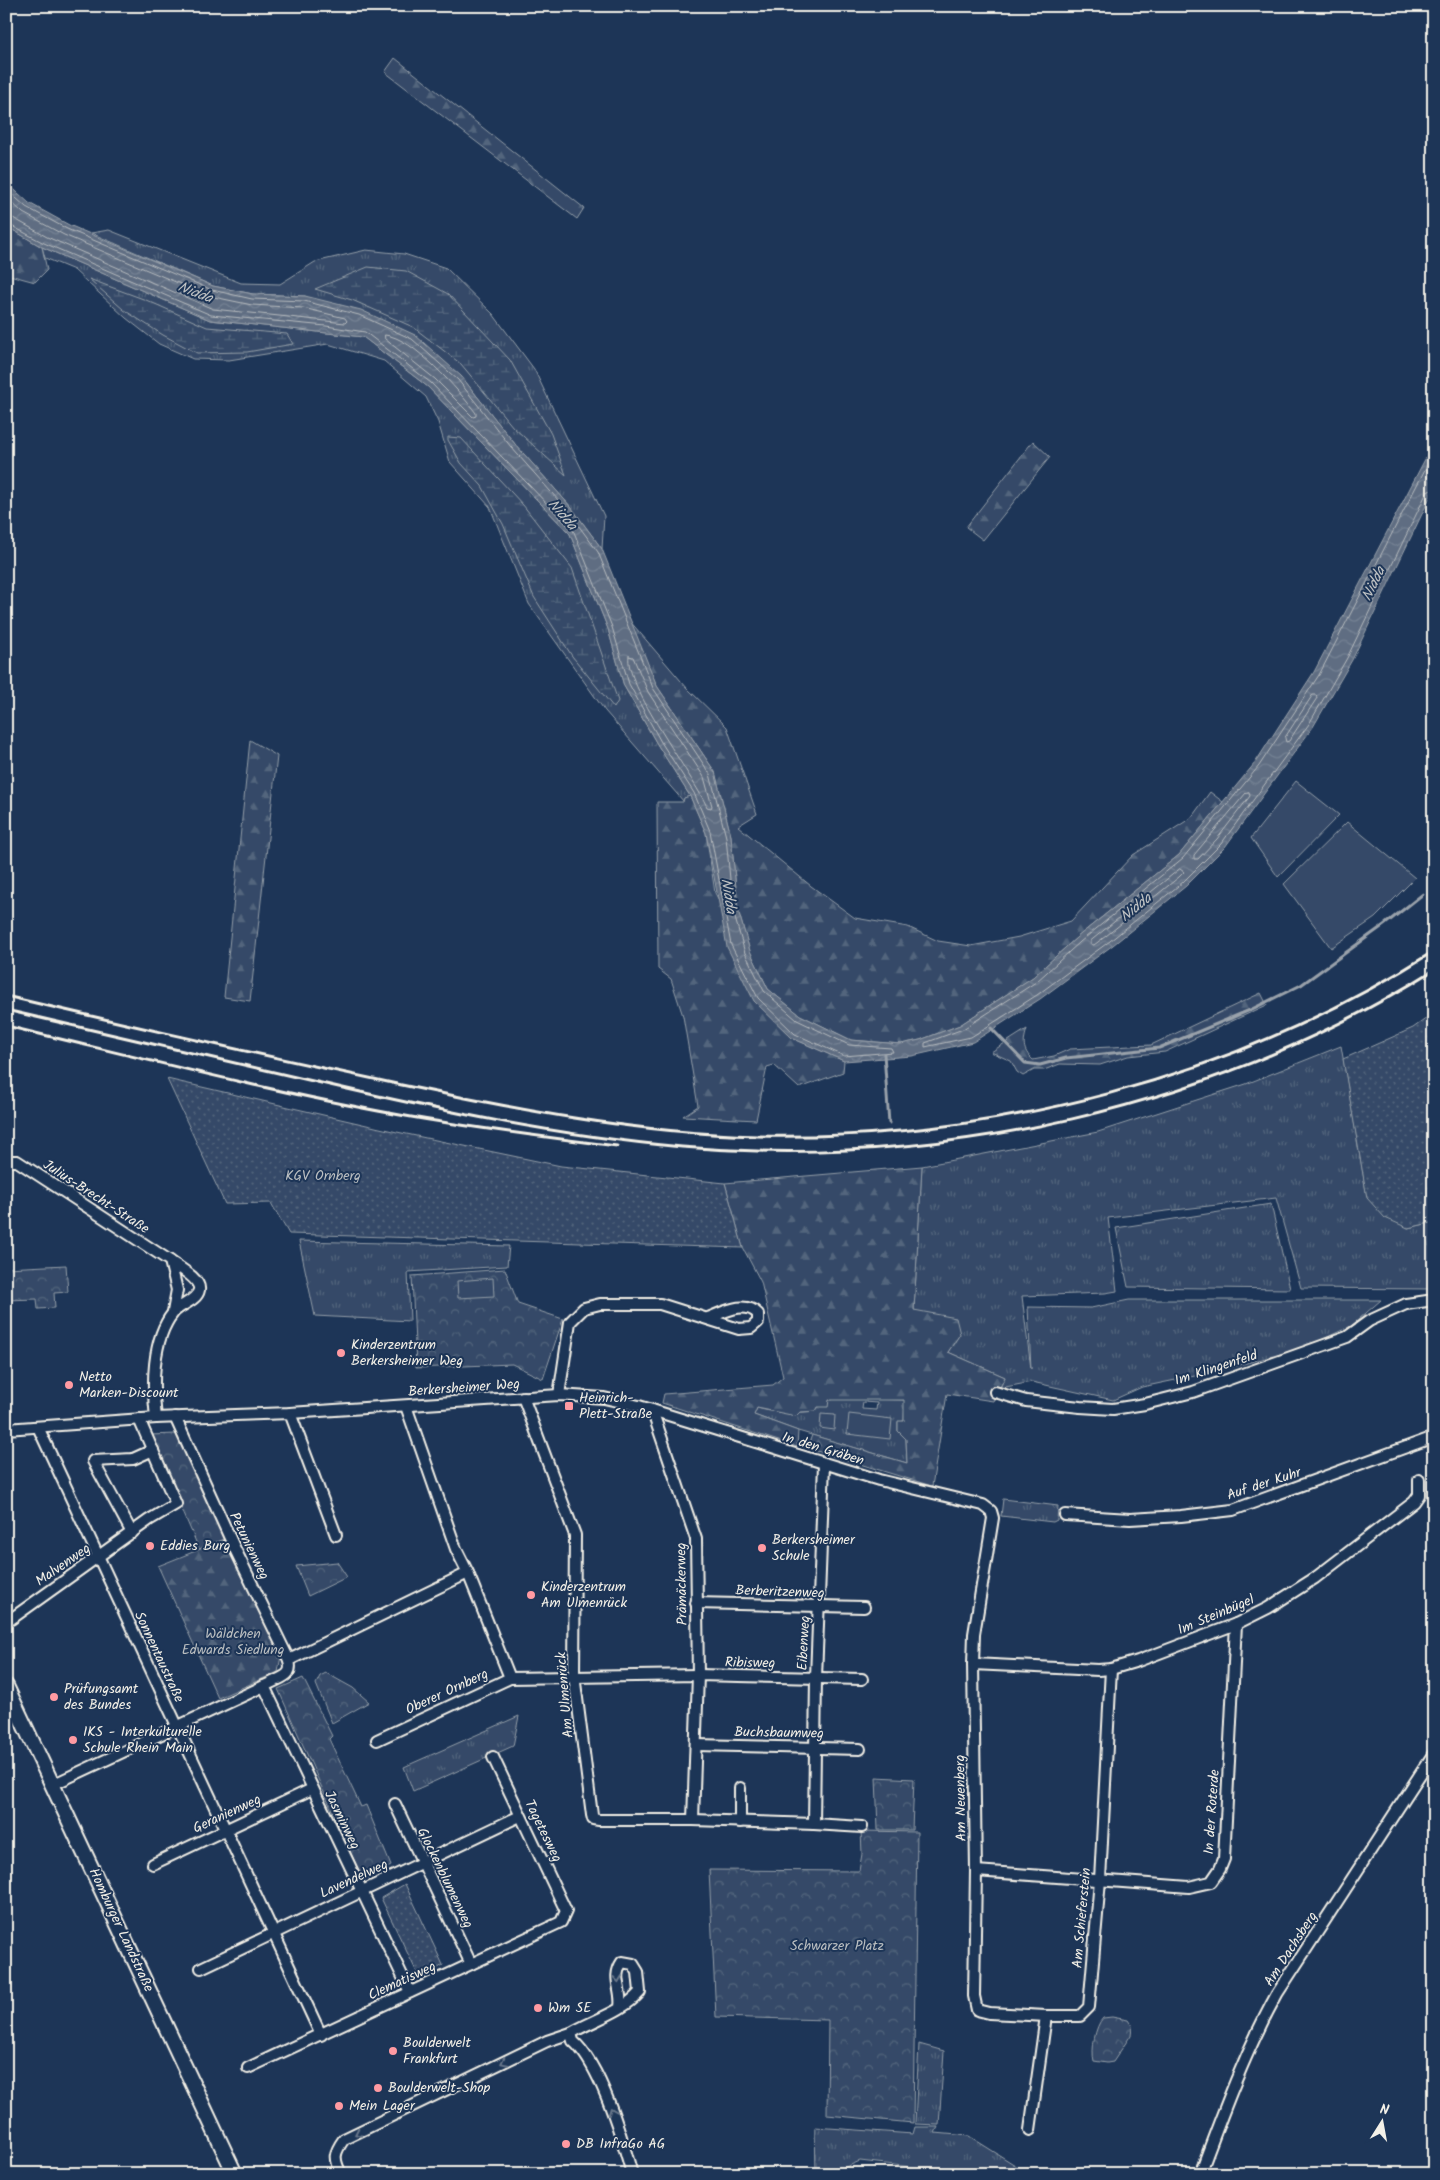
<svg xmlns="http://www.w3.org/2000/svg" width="1440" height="2180" font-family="Kalam,sans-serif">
	<defs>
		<pattern id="grass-tufts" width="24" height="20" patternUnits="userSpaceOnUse" patternTransform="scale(1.25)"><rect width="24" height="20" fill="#354a67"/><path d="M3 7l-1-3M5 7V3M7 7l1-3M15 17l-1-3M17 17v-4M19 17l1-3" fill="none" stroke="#53657d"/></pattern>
		<pattern id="forest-firs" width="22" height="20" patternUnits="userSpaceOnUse" patternTransform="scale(1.25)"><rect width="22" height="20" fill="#354a67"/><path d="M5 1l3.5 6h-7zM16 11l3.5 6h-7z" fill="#53657d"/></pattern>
		<pattern id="wetland-marsh" width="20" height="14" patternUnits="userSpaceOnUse" patternTransform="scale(1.25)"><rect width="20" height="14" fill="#354a67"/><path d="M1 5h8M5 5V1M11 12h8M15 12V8" fill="none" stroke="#53657d"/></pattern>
		<pattern id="park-crowns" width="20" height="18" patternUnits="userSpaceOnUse" patternTransform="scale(1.25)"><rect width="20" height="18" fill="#354a67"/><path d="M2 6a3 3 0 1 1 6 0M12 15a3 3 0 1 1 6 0" fill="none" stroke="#53657d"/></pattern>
		<pattern id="garden-dots" width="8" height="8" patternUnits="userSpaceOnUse" patternTransform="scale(1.25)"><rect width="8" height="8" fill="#354a67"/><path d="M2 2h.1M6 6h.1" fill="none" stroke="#53657d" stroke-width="1.8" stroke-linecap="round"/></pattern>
		<pattern id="water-waves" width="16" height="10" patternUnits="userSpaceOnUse" patternTransform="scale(1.25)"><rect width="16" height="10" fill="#5e6d82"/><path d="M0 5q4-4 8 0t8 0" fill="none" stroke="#768294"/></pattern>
	</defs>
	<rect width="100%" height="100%" fill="#1d3557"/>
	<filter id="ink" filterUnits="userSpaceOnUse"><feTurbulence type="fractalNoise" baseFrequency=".02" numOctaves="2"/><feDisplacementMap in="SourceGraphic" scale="10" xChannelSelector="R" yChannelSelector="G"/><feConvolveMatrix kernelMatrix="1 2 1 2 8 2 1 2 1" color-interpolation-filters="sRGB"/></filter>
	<g filter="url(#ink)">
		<g fill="url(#grass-tufts)" stroke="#949ea8" fill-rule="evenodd">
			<polygon points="109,230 241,283 280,284 315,262 366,250 404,254 446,268 493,314 534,369 604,516 602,549 571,507 515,444 461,376 305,296 253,294 213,286 91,233"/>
			<polygon points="42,247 210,320 363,337 428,387 570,534 608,629 624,686 657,744 690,796 684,798 684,802 605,711 529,604 490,507 450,462 438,422 426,397 384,361 328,344 229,360 193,359 159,344 126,318 74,270 45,258"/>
			<polygon points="1341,1046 1367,1197 1408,1228 1434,1222 1434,1289 1301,1288 1276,1198 1108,1218 1117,1291 1105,1293 1022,1296 1031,1369 1028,1307 1091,1308 1129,1300 1381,1300 1351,1326 1306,1347 1214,1372 1142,1387 1113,1400 1032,1382 1000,1388 1005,1377 948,1352 960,1334 914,1310 922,1166 1098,1132 1246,1084"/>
			<polygon points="1271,1204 1290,1289 1128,1287 1116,1228"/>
			<polygon points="299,1241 509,1246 507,1266 408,1272 410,1321 315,1316"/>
			<path d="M 864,1399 L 905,1400 L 904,1421 L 898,1422 L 898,1431 L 906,1439 L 907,1463 L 798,1431 L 754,1415 L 757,1408 C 777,1414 796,1413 816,1411 C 822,1395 850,1399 864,1399 ZM 863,1402 L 877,1403 L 876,1410 L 862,1409 Z"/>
			<polygon points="1003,1499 1058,1506 1057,1520 1053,1522 1001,1516"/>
			<polygon points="519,1716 513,1746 413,1791 404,1767"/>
			<polygon points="919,2044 944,2051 939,2125 915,2124"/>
			<polygon points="815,2127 913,2134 915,2127 938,2127 935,2133 969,2136 1023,2170 1020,2174 971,2174 860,2161 846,2167 843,2174 816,2174"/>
		</g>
		<g fill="url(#forest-firs)" stroke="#949ea8">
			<polygon points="395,58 584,208 577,219 385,72"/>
			<polygon points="8,227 42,247 47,270 35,282 6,274"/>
			<polygon points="1033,441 1050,457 983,540 966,527"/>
			<polygon points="629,620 687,688 727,727 757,814 738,826 811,886 855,918 908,927 938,941 971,946 1019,937 1071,921 1133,855 1191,818 1210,792 1223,802 1179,855 1076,938 1033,977 960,1025 920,1040 901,1044 851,1040 800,1015 768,989 750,951 738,910 731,836 715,772 657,686"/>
			<polygon points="250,740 277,756 250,1001 224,997"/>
			<polygon points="690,796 706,833 715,893 792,1038 844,1061 843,1072 799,1088 774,1065 767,1067 756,1120 683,1116 698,1106 683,1016 671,979 658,969 657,802 683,802 684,798"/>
			<path d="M 1261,993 L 1267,1005 L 1165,1052 L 1128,1056 L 1100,1065 L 1060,1064 L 1044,1070 L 1034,1070 L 1023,1076 L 1017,1072 L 1011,1061 L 991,1052 L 1027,1029 C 1023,1042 1022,1050 1033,1060 L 1054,1056 L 1070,1049 L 1151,1045 Z"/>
			<polygon points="922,1166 914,1310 956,1318 960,1334 948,1352 1005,1377 993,1401 947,1394 932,1486 807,1448 812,1435 907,1463 906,1439 898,1431 898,1421 904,1421 904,1400 829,1400 828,1407 818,1407 816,1411 800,1412 796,1416 757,1408 754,1415 798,1431 797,1447 662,1403 664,1394 773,1385 783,1377 761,1282 743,1248 725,1183"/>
			<polygon points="223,1540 281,1656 278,1672 218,1698 158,1566"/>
		</g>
		<g fill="url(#wetland-marsh)" stroke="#949ea8">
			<polygon points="368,267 406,271 448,294 510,360 551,434 566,475 513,427 461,364 413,327 352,300 315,289"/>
			<polygon points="89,279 146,300 207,327 287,334 293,344 247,352 197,353 163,335 124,310"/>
			<polygon points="448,437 461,438 523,505 572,568 618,701 614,708 572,656 534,597 503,524 482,486 461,463 448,440"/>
		</g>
		<g fill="url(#park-crowns)" stroke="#949ea8">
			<polygon points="66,1265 68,1292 54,1293 55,1308 38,1309 37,1299 6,1300 6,1268"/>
			<polygon points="505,1269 518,1304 563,1319 543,1379 512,1364 416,1368 412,1276"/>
			<polygon points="176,1434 226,1538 199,1549 150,1435"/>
			<polygon points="337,1562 347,1577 308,1596 296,1566"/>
			<polygon points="326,1673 353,1688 369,1702 332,1723 316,1684 320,1676"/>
			<polygon points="303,1678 332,1736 329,1739 361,1807 366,1805 391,1866 363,1880 278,1689"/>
			<polygon points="876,1777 914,1779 912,1830 878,1830"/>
			<polygon points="861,1831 917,1832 913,2123 827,2115 828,2020 716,2017 709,1870 859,1871 862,1854"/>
			<path d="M 1112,2017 L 1128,2020 L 1132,2026 L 1131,2035 L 1113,2062 L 1107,2063 L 1094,2061 C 1091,2050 1095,2026 1103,2018 Z"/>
		</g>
		<g fill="url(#garden-dots)" stroke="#949ea8">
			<polygon points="1434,1013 1434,1222 1408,1228 1385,1218 1367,1198 1343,1059 1413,1028"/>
			<polygon points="167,1079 397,1132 561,1166 725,1183 743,1248 289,1234 271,1203 225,1204"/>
			<polygon points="405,1884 443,1965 420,1979 381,1898"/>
		</g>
		<g fill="#354a67" stroke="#949ea8">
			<polygon points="1296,781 1339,815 1278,877 1251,838"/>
			<polygon points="1347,822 1415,878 1375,918 1331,948 1284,884"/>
			<polygon points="493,1278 494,1296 458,1298 457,1281"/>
			<polygon points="821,1414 835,1415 834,1430 820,1428"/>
			<polygon points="849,1414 892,1419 890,1439 847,1434"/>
		</g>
		<polygon fill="url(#water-waves)" stroke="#9aa2ab" points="6,182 29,203 69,225 213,286 253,294 305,296 361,310 415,335 461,376 515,444 571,507 602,549 657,686 715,772 731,836 738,910 750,951 768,989 800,1015 851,1040 901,1044 920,1040 960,1025 1033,977 1076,938 1179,855 1255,763 1314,672 1434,442 1434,489 1352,660 1313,727 1225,847 1186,886 1113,945 1040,999 973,1042 912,1056 844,1061 792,1038 754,1001 727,947 706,833 690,796 657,744 624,686 608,629 570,534 428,387 363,337 210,320 42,247 6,226"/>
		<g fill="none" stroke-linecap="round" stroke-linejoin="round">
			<g stroke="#b8bcbf" stroke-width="1">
				<polyline points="6,189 26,207 67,229 212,290 252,299 304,301 359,315 412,339 458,380 511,447 567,510 598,552 653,688 710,774 726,837 733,911 745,953 764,991 797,1020 849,1045 891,1048 893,1052 844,1056 795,1034 758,998 731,945 710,831 694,793 661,742 629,684 612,627 574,532 431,383 365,332 326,326 211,315 44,243 6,223"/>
				<polyline points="6,197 23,213 64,235 209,296 252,305 303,308 345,318 347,321 345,323 213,309 47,237 13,218 6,216"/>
				<path d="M 385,335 C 413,337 459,391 476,413 L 476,416 L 473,417 L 435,379 L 385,339 Z"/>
				<polyline points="1434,452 1319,675 1259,766 1183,858 1080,942 1036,982 963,1029 925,1043 925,1047 971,1037 1037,995 1110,941 1183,882 1221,844 1309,724 1347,658 1427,492 1434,489"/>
				<path d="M 629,656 L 633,657 L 648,692 L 704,777 L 712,806 L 711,808 L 707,807 C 694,777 623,683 629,656 Z"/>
				<polygon points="1313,695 1316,695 1317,698 1289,741 1286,742 1285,738"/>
				<polygon points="1249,792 1250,796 1217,839 1198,859 1194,859 1194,855 1246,793"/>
				<polygon points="1180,869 1184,872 1179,877 1106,936 1094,945 1091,944 1091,941"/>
			</g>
			<g stroke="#9aa2ab" stroke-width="3">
				<polyline points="991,1028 1025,1063 1040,1065 1066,1058 1159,1048 1250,1010 1301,985 1384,925 1423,894"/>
				<polyline points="884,1054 889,1123"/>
			</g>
			<defs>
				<g id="street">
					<polyline points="6,1161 17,1161 170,1261 177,1290 173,1312"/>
					<polyline points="995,1392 1026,1401 1080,1407 1113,1409 1145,1404 1193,1392 1347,1337 1369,1321 1406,1304 1434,1300"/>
					<path d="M 559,1395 L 570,1322 L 584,1308 L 600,1304 L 660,1304 L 739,1329 L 751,1328 L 758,1322 L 758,1314 C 745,1300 724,1312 708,1318"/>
					<polyline points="523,1397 575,1535 574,1675 592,1815 593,1819 599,1820 693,1820 698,1675 696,1539 652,1410"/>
					<polyline points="290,1413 336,1535"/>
					<path d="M 156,1418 C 152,1386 152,1339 173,1313 C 179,1305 197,1301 199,1290 C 201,1279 178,1267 170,1261"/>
					<polyline points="38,1427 321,2035"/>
					<polyline points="6,1429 156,1418 290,1413 559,1395 604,1398 639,1406 879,1480 983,1505 991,1511 993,1518 974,1634 973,1664 976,1871 974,1996 977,2010 989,2013 1046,2016"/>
					<polyline points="1065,1515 1130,1519 1181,1516 1233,1510 1434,1437"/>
					<polyline points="132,1533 93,1461 133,1459 153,1450"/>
					<polyline points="696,1603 864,1607"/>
					<polyline points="11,1619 149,1520 176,1504 139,1419"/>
					<polyline points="289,1660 468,1573 456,1549 406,1406"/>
					<polyline points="973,1664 1098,1670 1111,1669 1138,1661 1236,1624 1268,1608 1315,1578 1414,1502 1419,1495 1419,1480"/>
					<polyline points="510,1678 698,1675 862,1679"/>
					<polyline points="264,1686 410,1992"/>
					<polyline points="377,1740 510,1678 468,1573"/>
					<polyline points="696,1745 860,1749"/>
					<path d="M 52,1785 L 277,1680 C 288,1675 292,1672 289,1660 L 234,1547 L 175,1417"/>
					<polyline points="740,1788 740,1822"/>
					<polyline points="395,1804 471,1964"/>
					<polyline points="693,1820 814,1824 816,1678 824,1464"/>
					<polyline points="814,1824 862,1827"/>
					<polyline points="153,1864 312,1789"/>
					<polyline points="976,1871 1189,1887 1211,1882 1220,1869 1224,1859 1236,1624"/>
					<polyline points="201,1968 520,1816"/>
					<path d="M 571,2033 C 593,2020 623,2012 640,1992 L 638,1972 L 633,1964 L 622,1962 C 611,1978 623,1990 620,2007"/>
					<polyline points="248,2068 561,1922 566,1911 493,1757"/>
					<polyline points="1030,2130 1046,2016 1080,2016 1089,2007 1100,1880 1111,1669"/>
					<path d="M 341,2174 C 333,2158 334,2153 344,2139 L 547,2041 L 571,2033 L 573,2041 C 601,2065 622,2138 632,2174"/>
					<path d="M 1200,2174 C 1223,2112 1245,2052 1277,1994 L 1434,1753"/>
				</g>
				<polyline id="secondary" points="6,1686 235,2174"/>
			</defs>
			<use href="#street" stroke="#f4f1e8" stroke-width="14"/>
			<use href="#secondary" stroke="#f4f1e8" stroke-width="18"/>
			<use href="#street" stroke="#1d3557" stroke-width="10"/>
			<use href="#secondary" stroke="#1d3557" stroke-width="14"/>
			<g stroke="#f4f1e8" stroke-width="3">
				<path d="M 6,996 C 136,1027 266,1056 397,1084 C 516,1109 635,1133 757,1136 C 994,1141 1234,1079 1434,951"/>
				<path d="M 6,1010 C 110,1034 213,1058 317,1082 C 437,1110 559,1136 682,1147 C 941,1169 1213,1109 1434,970"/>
				<path d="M 6,1026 C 137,1057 268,1091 400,1115 C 472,1128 544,1137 617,1146"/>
			</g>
		</g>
		<defs><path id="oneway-chevron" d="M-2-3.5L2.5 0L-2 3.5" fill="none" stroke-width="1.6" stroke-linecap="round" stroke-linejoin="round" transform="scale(1.25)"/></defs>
		<g stroke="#68778a">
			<use href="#oneway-chevron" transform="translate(618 1979) rotate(83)"/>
			<use href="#oneway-chevron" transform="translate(504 2062) rotate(154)"/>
			<use href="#oneway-chevron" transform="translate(612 2111) rotate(-111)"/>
			<use href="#oneway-chevron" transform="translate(358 2133) rotate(154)"/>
		</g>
	</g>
	<g fill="#ff9aa2" stroke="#1d3557" stroke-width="2">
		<circle cx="341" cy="1353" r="5"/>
		<circle cx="69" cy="1385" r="5"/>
		<rect x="564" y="1401" width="10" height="10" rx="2.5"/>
		<circle cx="150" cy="1546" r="5"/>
		<circle cx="762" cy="1548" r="5"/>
		<circle cx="531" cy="1595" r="5"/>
		<circle cx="54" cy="1697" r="5"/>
		<circle cx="73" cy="1740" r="5"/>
		<circle cx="538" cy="2008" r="5"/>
		<circle cx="393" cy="2051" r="5"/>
		<circle cx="378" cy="2088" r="5"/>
		<circle cx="339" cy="2106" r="5"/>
		<circle cx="566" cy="2144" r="5"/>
	</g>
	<g text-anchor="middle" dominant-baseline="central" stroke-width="4" stroke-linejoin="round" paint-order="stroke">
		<g font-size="14" fill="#bbbfc1" stroke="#1d3557">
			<text x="323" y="1176">KGV Ornberg</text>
			<text x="233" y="1634">Wäldchen<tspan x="233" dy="16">Edwards Siedlung</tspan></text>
			<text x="837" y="1946">Schwarzer Platz</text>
		</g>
		<g font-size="14" fill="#f4f1e8" stroke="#1d3557">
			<text transform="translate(96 1197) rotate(33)">Julius-Brecht-Straße</text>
			<text transform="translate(1216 1368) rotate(-18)">Im Klingenfeld</text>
			<text transform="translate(464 1388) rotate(-4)">Berkersheimer Weg</text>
			<text transform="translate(823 1449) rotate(17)">In den Gräben</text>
			<text transform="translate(1264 1484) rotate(-18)">Auf der Kuhr</text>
			<text transform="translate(249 1546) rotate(64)">Petunienweg</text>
			<text transform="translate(63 1565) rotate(-35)">Malvenweg</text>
			<text transform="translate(682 1584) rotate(-91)">Prämäckerweg</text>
			<text transform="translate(780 1592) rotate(2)">Berberitzenweg</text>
			<text transform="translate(1216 1615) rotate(-23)">Im Steinbügel</text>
			<text transform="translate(804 1643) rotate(-87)">Eibenweg</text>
			<text transform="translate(159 1657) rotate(65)">Sonnentaustraße</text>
			<text transform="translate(750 1663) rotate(1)">Ribisweg</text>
			<text transform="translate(447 1692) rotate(-25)">Oberer Ornberg</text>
			<text transform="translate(565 1695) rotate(-95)">Am Ulmenrück</text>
			<text transform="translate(779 1733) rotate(1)">Buchsbaumweg</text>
			<text transform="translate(961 1798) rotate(-91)">Am Neuenberg</text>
			<text transform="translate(1212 1812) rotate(-86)">In der Roterde</text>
			<text transform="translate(227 1814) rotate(-25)">Geranienweg</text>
			<text transform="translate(342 1820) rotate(64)">Jasminweg</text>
			<text transform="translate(543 1831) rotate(64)">Tagetesweg</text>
			<text transform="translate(445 1878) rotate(64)">Glockenblumenweg</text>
			<text transform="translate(354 1879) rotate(-25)">Lavendelweg</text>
			<text transform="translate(1082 1918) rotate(-85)">Am Schieferstein</text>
			<text transform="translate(121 1930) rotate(65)">Homburger Landstraße</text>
			<text transform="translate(1291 1949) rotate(-57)">Am Dachsberg</text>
			<text transform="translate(402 1981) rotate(-25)">Clematisweg</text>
		</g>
		<g font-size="14" fill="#f4f1e8" stroke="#1d3557" text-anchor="start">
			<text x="351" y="1345">Kinderzentrum<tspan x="351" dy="16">Berkersheimer Weg</tspan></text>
			<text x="79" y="1377">Netto<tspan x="79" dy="16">Marken-Discount</tspan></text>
			<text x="579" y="1398">Heinrich-<tspan x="579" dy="16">Plett-Straße</tspan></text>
			<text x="772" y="1540">Berkersheimer<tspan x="772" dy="16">Schule</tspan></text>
			<text x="160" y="1546">Eddies Burg</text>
			<text x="541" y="1587">Kinderzentrum<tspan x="541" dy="16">Am Ulmenrück</tspan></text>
			<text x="64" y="1689">Prüfungsamt<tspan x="64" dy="16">des Bundes</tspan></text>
			<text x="83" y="1732">IKS - Interkulturelle<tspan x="83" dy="16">Schule Rhein Main</tspan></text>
			<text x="548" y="2008">Wm SE</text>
			<text x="403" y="2043">Boulderwelt<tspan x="403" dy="16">Frankfurt</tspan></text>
			<text x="388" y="2088">Boulderwelt-Shop</text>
			<text x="349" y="2106">Mein Lager</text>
			<text x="576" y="2144">DB InfraGo AG</text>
		</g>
		<g font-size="15" font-style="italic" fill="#c0c3c4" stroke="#1d3557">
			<text transform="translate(195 293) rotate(21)">Nidda</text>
			<text transform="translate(562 515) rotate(49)">Nidda</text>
			<text transform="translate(1374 584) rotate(-64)">Nidda</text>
			<text transform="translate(728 896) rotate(81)">Nidda</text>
			<text transform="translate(1136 908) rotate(-39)">Nidda</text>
		</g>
	</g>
	<rect width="1440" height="2180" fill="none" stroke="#1d3557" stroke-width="25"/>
	<rect x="12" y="12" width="1415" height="2155" fill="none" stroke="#f4f1e8" stroke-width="2" filter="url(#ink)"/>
	<g transform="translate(1382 2122) rotate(11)" stroke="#1d3557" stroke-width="4" paint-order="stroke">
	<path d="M0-4L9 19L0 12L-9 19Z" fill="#f4f1e8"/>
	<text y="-8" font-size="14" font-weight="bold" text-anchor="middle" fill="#f4f1e8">N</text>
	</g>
</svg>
